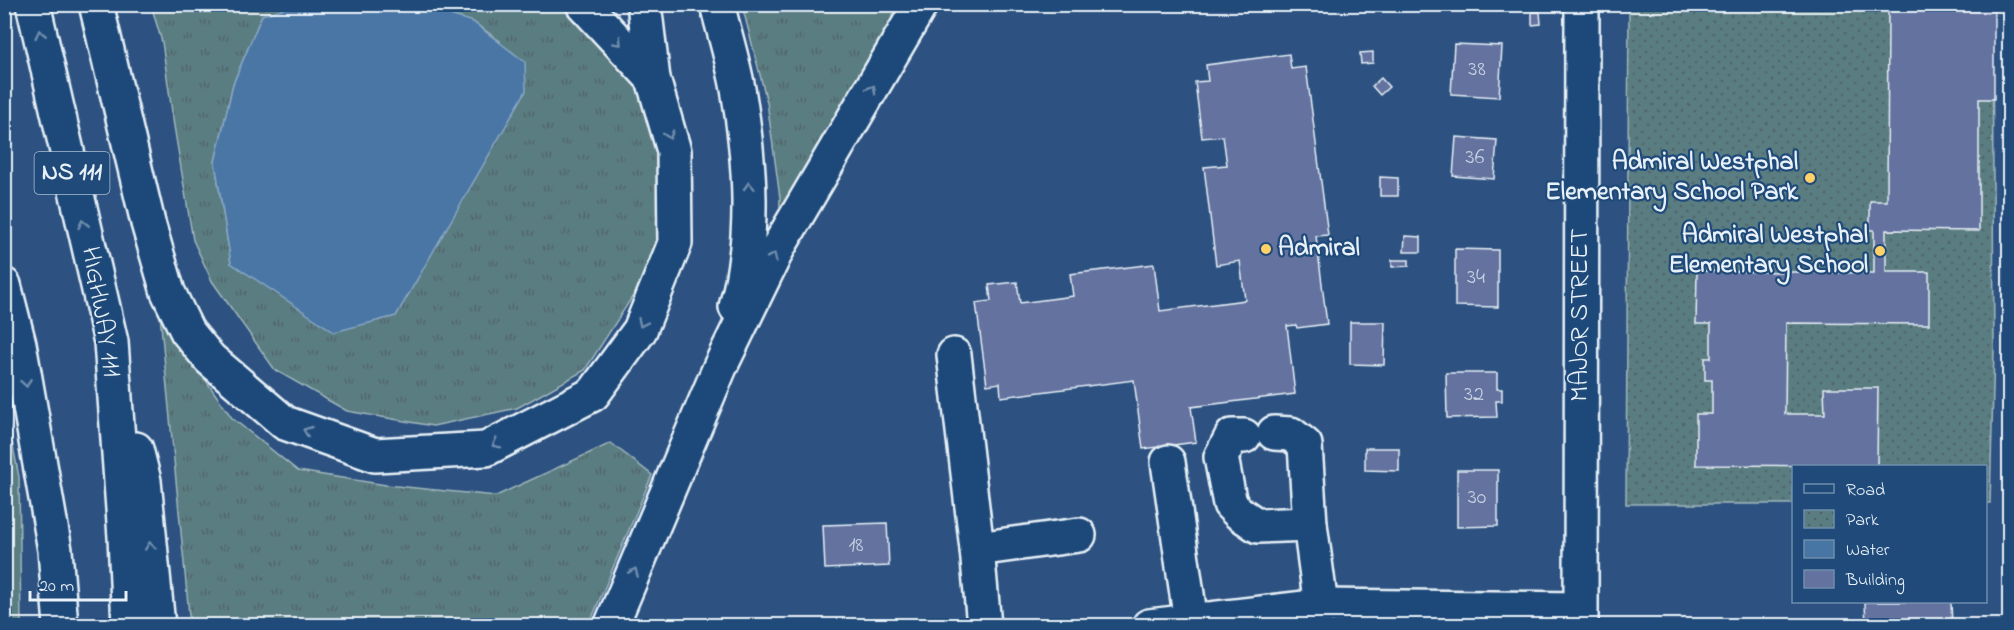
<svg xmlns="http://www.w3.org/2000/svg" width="2014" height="630" font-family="'Indie Flower',sans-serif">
	<defs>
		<pattern id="grass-tufts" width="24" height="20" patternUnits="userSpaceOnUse" patternTransform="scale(1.5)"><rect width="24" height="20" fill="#5a7d82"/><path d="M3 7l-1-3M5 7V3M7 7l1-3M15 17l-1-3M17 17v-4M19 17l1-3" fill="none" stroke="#516569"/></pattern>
		<pattern id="park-dots" width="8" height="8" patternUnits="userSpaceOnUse" patternTransform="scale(1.5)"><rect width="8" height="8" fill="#5a7d82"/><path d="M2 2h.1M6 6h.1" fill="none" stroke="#516569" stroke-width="1.8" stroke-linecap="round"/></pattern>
	</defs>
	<rect width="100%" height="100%" fill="#2d5281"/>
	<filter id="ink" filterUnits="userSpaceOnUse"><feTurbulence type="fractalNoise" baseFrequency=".0167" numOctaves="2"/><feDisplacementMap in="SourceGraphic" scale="12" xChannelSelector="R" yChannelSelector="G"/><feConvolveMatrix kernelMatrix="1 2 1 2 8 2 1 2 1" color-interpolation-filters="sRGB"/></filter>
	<g filter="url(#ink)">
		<g fill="url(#grass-tufts)" stroke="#a1b7bd" stroke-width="1.5">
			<polygon points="151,5 298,5 262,15 233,84 215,162 231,263 500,41 473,22 417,5 598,5 635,54 663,145 658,257 585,370 517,408 433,426 347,411 275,370 212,281 193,240 174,126 162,42"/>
			<polygon points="742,5 910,5 779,246 780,198 767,102"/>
			<polygon points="160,315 232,418 298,471 386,485 496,496 611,443 652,475 589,625 190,625"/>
			<polygon points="5,405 19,477 21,625 5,625"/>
		</g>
		<polygon fill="url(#park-dots)" stroke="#a1b7bd" stroke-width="1.5" points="1629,5 1992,5 1994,351 1990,503 1986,503 1986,466 1794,466 1793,504 1626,504"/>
		<polygon fill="#4876a4" stroke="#88a7c6" stroke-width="1.5" points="298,4 417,5 473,22 525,62 526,91 396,316 334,332 231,263 215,162 233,84 262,15"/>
		<g fill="#64729f" stroke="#e8f1f8" stroke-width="1.5">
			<polygon points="1888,4 1994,4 1994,99 1979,99 1979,231 1886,230 1886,272 1929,272 1929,324 1786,323 1785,414 1825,414 1824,388 1878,388 1877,466 1696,465 1696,414 1712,414 1712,380 1705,380 1705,358 1711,358 1711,324 1696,324 1697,271 1874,273 1874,230 1870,230 1870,201 1887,201"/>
			<polygon points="1532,12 1540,12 1541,24 1532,25"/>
			<polygon points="1454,44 1502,46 1499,97 1451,94"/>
			<polygon points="1373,52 1373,63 1361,64 1360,53"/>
			<polygon points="1289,54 1291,69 1306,67 1328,235 1316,236 1327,324 1297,328 1296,325 1287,326 1295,394 1191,407 1196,442 1143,449 1134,380 1001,397 1000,383 987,385 976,303 991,301 989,285 1017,282 1020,303 1073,296 1070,274 1154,264 1160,311 1245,300 1240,261 1216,265 1204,167 1227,165 1223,136 1202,138 1195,82 1208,81 1206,65"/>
			<polygon points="1381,78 1389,87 1380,95 1372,86"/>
			<polygon points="1456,137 1497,140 1494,179 1453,176"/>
			<polygon points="1380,177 1398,178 1398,196 1380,196"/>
			<polygon points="1405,236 1421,237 1421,252 1404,252"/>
			<polygon points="1455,249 1498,250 1498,307 1455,306"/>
			<polygon points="1392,260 1409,260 1409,266 1392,267"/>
			<polygon points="1350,322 1385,322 1384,365 1350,364"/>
			<polygon points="1446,373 1497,373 1497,389 1502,389 1502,401 1496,401 1497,417 1447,418"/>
			<polygon points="1365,448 1399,448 1399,471 1365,470"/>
			<polygon points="1457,470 1498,470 1498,526 1457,527"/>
			<polygon points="887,523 889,566 825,569 823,525"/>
			<polygon points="1865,602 1951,602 1952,626 1866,626"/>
		</g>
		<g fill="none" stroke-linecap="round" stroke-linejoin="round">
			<defs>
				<g id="minor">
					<polyline points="954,355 977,549 984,626"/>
					<polyline points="1274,433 1291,434 1305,445 1310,524 1321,606"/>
					<polyline points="1244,436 1232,436 1221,457 1230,504 1239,513 1258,526 1310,524"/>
					<polyline points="1168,462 1191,622"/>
					<polyline points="977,549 1079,535"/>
					<polyline points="1149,626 1321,606 1580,609"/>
					<polyline points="1581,626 1582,4"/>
				</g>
				<g id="major">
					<path d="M 717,4 C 724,32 733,61 738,89 C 750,161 756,236 736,307"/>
					<polyline points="611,626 720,367 779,246 921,4"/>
				</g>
				<g id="highway">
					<polyline points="33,4 111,342 125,537 129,626"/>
					<polyline points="96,4 148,223 168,292 187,331 210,359 285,423 375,455 486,449 593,394 640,330 675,243 674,151 653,79 644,4"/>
					<polyline points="583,4 653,79"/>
					<polyline points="4,285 19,344 55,550 61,626"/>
					<polyline points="136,449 144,481 158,626"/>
				</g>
			</defs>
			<use href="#minor" stroke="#e8f1f8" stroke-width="38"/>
			<use href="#major" stroke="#e8f1f8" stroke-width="38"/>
			<use href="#highway" stroke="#e8f1f8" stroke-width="38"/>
			<use href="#minor" stroke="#1f4a7a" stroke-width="33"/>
			<use href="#major" stroke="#1f4a7a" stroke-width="33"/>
			<use href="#highway" stroke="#1f4a7a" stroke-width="33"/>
		</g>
		<defs><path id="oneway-chevron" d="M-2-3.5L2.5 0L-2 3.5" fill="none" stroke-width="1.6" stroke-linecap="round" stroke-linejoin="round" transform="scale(1.5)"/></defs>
		<g stroke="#6f8dac">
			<use href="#oneway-chevron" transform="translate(40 34) rotate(-103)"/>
			<use href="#oneway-chevron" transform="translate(618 42) rotate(47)"/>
			<use href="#oneway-chevron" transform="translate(872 89) rotate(-60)"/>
			<use href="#oneway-chevron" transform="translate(669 135) rotate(73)"/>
			<use href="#oneway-chevron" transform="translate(749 186) rotate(-92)"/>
			<use href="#oneway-chevron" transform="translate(83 224) rotate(-103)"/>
			<use href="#oneway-chevron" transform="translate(773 257) rotate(-64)"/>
			<use href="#oneway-chevron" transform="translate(642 323) rotate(115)"/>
			<use href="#oneway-chevron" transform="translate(26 383) rotate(80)"/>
			<use href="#oneway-chevron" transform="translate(307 431) rotate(-160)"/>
			<use href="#oneway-chevron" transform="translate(496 444) rotate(153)"/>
			<use href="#oneway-chevron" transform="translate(150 546) rotate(-96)"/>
			<use href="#oneway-chevron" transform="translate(634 572) rotate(-67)"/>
		</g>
	</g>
	<g fill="#ffd166" stroke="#1f4a7a" stroke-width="2">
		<circle cx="1810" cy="178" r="6"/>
		<circle cx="1266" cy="249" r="6"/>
		<circle cx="1880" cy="251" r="6"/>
	</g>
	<g text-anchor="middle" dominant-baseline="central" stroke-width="4.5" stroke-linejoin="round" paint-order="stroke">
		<g font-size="22" fill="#c7d1e2">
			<text x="1477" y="70">38</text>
			<text x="1475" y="158">36</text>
			<text x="1476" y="278">34</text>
			<text x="1474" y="395">32</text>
			<text x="1477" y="498">30</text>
			<text x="856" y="546">18</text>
		</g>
		<rect fill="#1f4a7a" stroke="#acbfd2" stroke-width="1.5" x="34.5" y="152" width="75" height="42" rx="4.5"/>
		<g font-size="24" font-weight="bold" fill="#e8f1f8">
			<text x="72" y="173">NS 111</text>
		</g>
		<g font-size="26" font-weight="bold" fill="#e8f1f8" stroke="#1f4a7a" text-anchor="end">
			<text x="1798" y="163">Admiral Westphal<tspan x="1798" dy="30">Elementary School Park</tspan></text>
			<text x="1868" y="236">Admiral Westphal<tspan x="1868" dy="30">Elementary School</tspan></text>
			<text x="1278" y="249" text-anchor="start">Admiral</text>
		</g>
		<g font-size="26" fill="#e8f1f8" stroke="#1f4a7a">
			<text transform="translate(100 312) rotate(80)">HIGHWAY 111</text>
			<text transform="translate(1581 315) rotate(-90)">MAJOR STREET</text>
		</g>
	</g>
	<rect width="2014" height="630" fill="none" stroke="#1f4a7a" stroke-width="24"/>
	<rect x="12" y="12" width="1990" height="606" fill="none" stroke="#e8f1f8" stroke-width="2" filter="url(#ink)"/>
	<rect x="1792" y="465" width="195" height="138" fill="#1f4a7a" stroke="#6f8dac" stroke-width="1.5"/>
	<rect x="1804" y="484" width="30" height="9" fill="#1f4a7a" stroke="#6f8dac" stroke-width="1.5"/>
	<text x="1846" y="495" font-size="18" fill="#e8f1f8">Road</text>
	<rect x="1804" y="510" width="30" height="18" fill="url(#park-dots)" stroke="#6f8dac" stroke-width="1.5"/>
	<text x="1846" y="525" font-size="18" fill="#e8f1f8">Park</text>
	<rect x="1804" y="540" width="30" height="18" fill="#4876a4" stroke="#6f8dac" stroke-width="1.5"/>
	<text x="1846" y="555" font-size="18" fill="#e8f1f8">Water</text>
	<rect x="1804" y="570" width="30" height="18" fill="#64729f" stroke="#6f8dac" stroke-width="1.5"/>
	<text x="1846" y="585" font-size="18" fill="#e8f1f8">Building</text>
	<path d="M30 591v9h96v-9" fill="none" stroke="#e8f1f8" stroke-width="3"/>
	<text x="39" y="591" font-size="18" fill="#e8f1f8" stroke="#1f4a7a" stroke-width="4.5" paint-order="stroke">20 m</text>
</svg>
